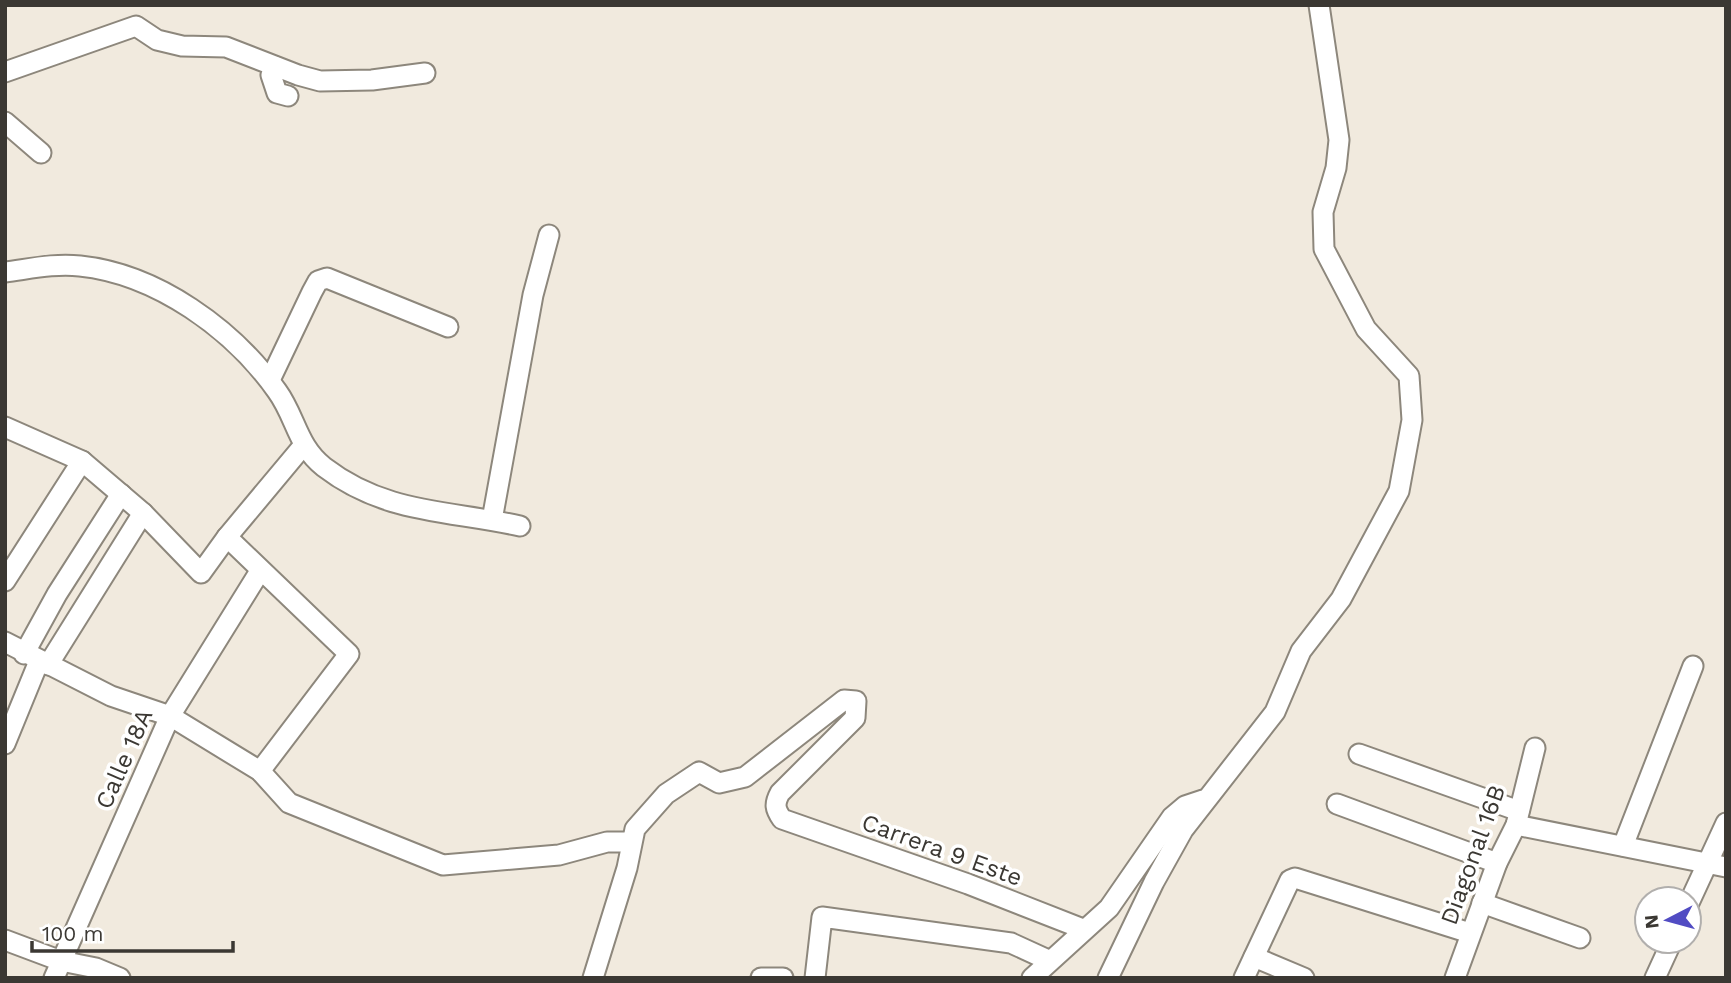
<svg xmlns="http://www.w3.org/2000/svg" width="1731" height="983" font-family="'Work Sans',sans-serif">
	<rect width="100%" height="100%" fill="#f1eade"/>
	<g fill="none" stroke-linecap="round" stroke-linejoin="round">
		<defs>
			<g id="minor">
				<polyline points="276,67 271,75 277,93 288,96"/>
				<polyline points="5,72 136,26 157,40 182,46 226,47 298,75 320,81 372,80 425,73"/>
				<polyline points="5,122 41,153"/>
				<path d="M 5,272 C 29,269 55,263 80,266 C 157,274 233,329 277,391 C 296,417 297,446 324,467 C 385,514 448,510 520,526"/>
				<polyline points="270,380 312,292 318,281 327,278 448,327"/>
				<polyline points="5,427 82,461 143,513 201,573 227,537 303,446"/>
				<polyline points="492,520 533,295 549,235"/>
				<polyline points="227,537 349,654 260,771"/>
				<polyline points="5,581 82,461"/>
				<polyline points="5,642 111,696 170,716 260,771 289,803 443,865 559,855 607,842 630,842"/>
				<polyline points="24,654 57,594 121,494"/>
				<polyline points="48,665 143,513"/>
				<polyline points="5,744 39,661"/>
				<polyline points="1359,754 1519,811"/>
				<polyline points="1337,804 1497,863"/>
				<polyline points="1516,825 1726,867"/>
				<polyline points="1623,846 1693,666"/>
				<polyline points="1482,903 1580,938"/>
				<polyline points="1689,903 1726,823"/>
				<polyline points="5,940 61,961 96,968 120,978"/>
				<polyline points="1254,957 1304,978"/>
				<polyline points="54,978 170,716 260,571"/>
				<path d="M 593,978 L 627,868 L 635,829 L 666,794 L 699,772 L 719,783 L 745,777 L 844,700 L 856,701 L 855,718 L 780,793 C 774,804 775,809 782,819 L 968,884 L 1083,929"/>
				<polyline points="761,978 783,978"/>
				<polyline points="815,978 822,917 1011,943 1048,960"/>
				<polyline points="1032,978 1109,908 1172,817 1185,806 1203,800"/>
				<polyline points="1108,978 1154,882 1183,830 1275,712 1301,651 1341,599 1399,491 1412,420 1409,376 1366,329 1324,249 1323,212 1336,168 1339,140 1319,5"/>
				<polyline points="1244,978 1290,880 1295,878 1470,933"/>
				<polyline points="1455,978 1497,863 1516,825 1535,748"/>
				<polyline points="1655,978 1672,941"/>
			</g>
		</defs>
		<use href="#minor" stroke="#8d877c" stroke-width="23"/>
		<use href="#minor" stroke="#fff" stroke-width="19"/>
	</g>
	<g text-anchor="middle" dominant-baseline="central" stroke-width="7" stroke-linejoin="round" paint-order="stroke">
		<g font-size="24" fill="#3b3833" stroke="#fff">
			<text transform="translate(124 759) rotate(-66)">Calle 18A</text>
			<text transform="translate(942 850) rotate(20)">Carrera 9 Este</text>
			<text transform="translate(1473 855) rotate(-70)">Diagonal 16B</text>
		</g>
	</g>
	<rect width="1731" height="983" fill="none" stroke="#3b3833" stroke-width="14"/>
	<g transform="translate(1668 920) rotate(264)"><circle r="33" fill="#ffffff" stroke="#b1afad" stroke-width="2"/>
	<path d="M0-5L12 26L0 18L-12 26Z" fill="#514cc3"/>
	<text y="-10" font-size="19" font-weight="bold" text-anchor="middle" fill="#3b3833">N</text>
	</g>
	<path d="M32 941v10h201v-10" fill="none" stroke="#3b3833" stroke-width="3.5"/>
	<text x="42" y="941" font-size="21" fill="#3b3833" stroke="#ffffff" stroke-width="5" paint-order="stroke">100 m</text>
</svg>
